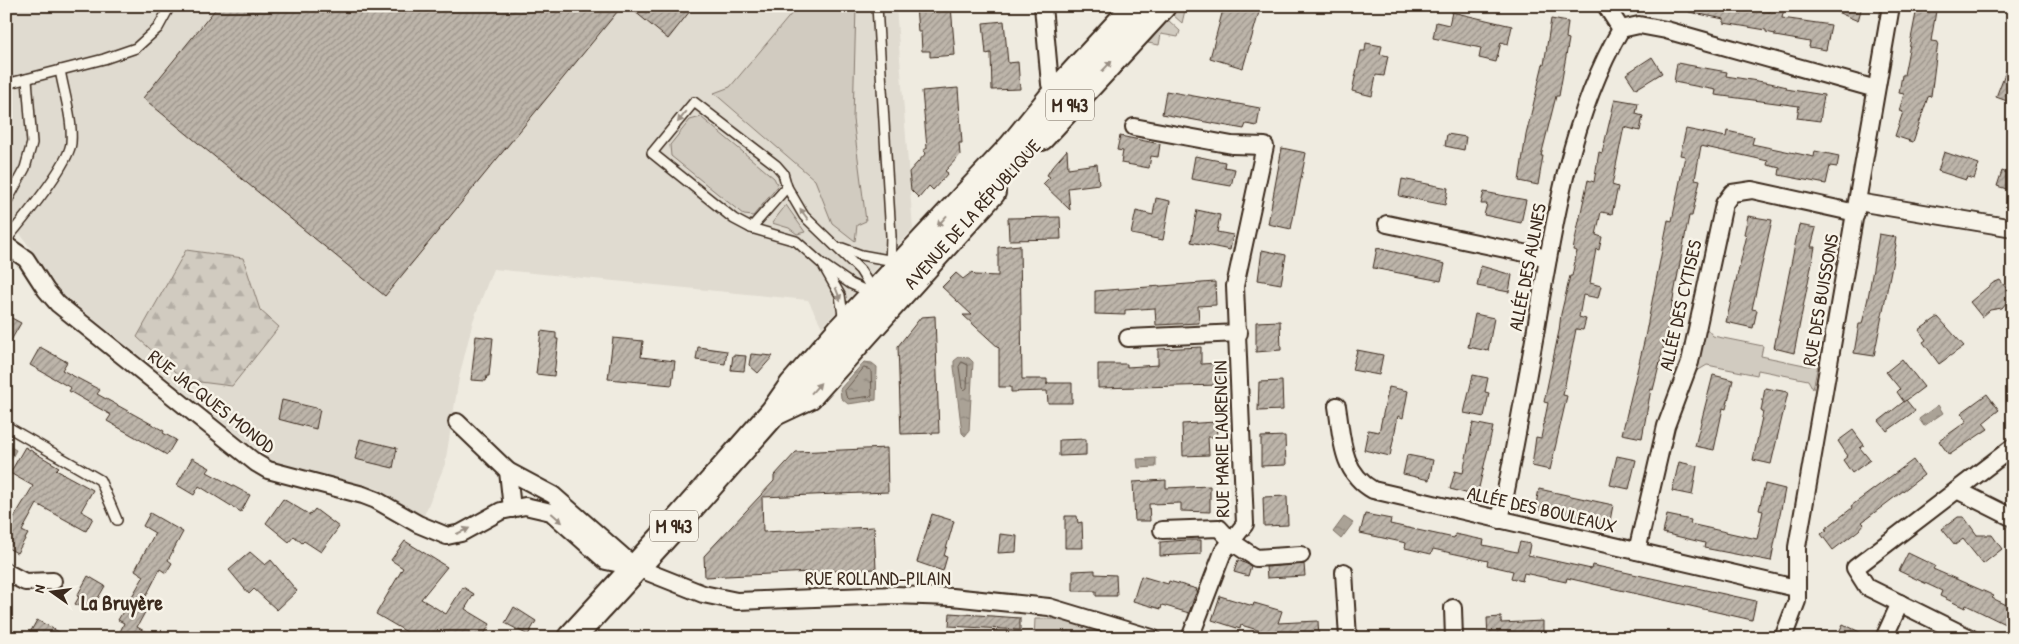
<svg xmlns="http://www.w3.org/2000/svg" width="2019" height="644" font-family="'Patrick Hand',sans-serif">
	<defs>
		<pattern id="forest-firs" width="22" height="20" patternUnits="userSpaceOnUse" patternTransform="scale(1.25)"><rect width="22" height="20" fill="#d1cbc0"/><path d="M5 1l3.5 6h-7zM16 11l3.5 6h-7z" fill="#b4aea5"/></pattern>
		<pattern id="water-ripples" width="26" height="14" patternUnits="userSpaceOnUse" patternTransform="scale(1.25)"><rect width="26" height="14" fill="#aaa296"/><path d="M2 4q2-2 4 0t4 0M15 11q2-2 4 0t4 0" fill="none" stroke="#8c847a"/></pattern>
		<pattern id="building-hatch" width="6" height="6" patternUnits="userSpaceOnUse" patternTransform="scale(1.25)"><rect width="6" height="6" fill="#bdb5aa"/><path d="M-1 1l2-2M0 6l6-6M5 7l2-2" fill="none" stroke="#9b938a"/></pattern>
	</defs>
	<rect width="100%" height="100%" fill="#efebe0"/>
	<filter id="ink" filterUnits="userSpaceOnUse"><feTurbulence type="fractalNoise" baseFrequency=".02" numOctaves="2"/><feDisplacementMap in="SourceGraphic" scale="10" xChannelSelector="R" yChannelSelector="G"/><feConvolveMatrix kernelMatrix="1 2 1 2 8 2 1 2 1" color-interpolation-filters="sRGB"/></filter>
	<g filter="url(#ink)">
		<polygon fill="#e0dbd0" points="6,6 896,6 913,229 822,327 808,300 493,269 473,321 459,378 445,464 423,518 378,489 272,462 61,293 19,232 6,222"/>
		<g fill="#d1cbc0" stroke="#867a6f">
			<polygon points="798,6 856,6 853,119 866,221 857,225 855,241 832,223 815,180 714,93 730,87"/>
			<polygon points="1181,6 1186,6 1182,23 1173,15"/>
			<polygon points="1168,20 1180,31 1178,37 1161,34 1159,45 1148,43"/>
			<polygon points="701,117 774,178 778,186 753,216 744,215 671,156 670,145 690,120"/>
			<polygon points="786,205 805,232 797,234 789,228 772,223"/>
			<polygon points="1706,328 1713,336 1763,346 1761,356 1809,366 1819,360 1813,389 1808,380 1758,370 1757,375 1707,365 1697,371"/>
			<polygon points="1035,619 1061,619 1121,638 1034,638"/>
		</g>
		<polygon fill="url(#forest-firs)" stroke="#867a6f" points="186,250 243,258 260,310 279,327 232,386 184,380 137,337"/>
		<g fill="url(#water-ripples)" stroke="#7e7266">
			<polygon points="959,357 969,358 973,362 969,431 965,436 962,433 954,367 954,361"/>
			<polygon points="864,362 872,363 877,367 876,400 848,404 841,398 840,389"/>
			<polygon points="1938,405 1943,413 1924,426 1919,419"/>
			<polygon points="9,446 16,450 6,469 6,451"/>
			<polygon points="1156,458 1156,467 1138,468 1137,459"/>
			<polygon points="1344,517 1353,523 1341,539 1333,532"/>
			<polygon points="1068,631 1087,638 1060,638 1064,632"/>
		</g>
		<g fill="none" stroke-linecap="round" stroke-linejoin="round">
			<g stroke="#675a4e" stroke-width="1">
				<polygon points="962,362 968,365 967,388 964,390 962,388 959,367"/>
				<polygon points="864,368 871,370 872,396 849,399 846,396 845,391"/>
			</g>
		</g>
		<g fill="url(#building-hatch)" stroke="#3b2a1e">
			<polygon points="218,6 622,6 385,296 143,98"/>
			<polygon points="628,6 694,6 668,39"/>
			<polygon points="916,6 951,6 955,55 930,57 930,51 922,51 921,32 918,32"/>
			<polygon points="1224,6 1246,6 1245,8 1259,12 1243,68 1210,58"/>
			<polygon points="1690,6 1737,6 1770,12 1770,6 1784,9 1782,18 1831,25 1826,50 1809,47 1810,42 1775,36 1775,34 1766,32 1766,30 1724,23 1724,19 1689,12"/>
			<polygon points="1823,6 1862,6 1858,21"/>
			<polygon points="1917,8 1936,11 1931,41 1938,42 1931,96 1928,97 1913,142 1895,136 1903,112 1899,111 1904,94 1899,93 1902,75 1904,75"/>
			<polygon points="1452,12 1512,26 1508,44 1501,42 1496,62 1479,58 1481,48 1433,38 1436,22 1449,25"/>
			<polygon points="1551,19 1568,22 1566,38 1569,39 1559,96 1556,96 1541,156 1543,156 1538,185 1519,181 1526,135 1543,64 1544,65"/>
			<polygon points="1004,21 1008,63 1018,62 1020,89 992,90 991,53 986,54 983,23"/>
			<polygon points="1366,43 1382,46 1380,54 1388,56 1384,76 1376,75 1372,96 1352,91 1361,51 1365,51"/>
			<polygon points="2012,55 2013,86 2007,101 1996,97"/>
			<polygon points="1652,57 1662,73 1636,89 1626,74"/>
			<polygon points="1677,63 1727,72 1726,76 1770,83 1787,87 1786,89 1824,95 1820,121 1797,118 1799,106 1715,95 1716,90 1674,82"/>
			<polygon points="958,88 962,143 959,143 960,155 945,171 948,173 933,190 929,186 919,198 911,190 909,172 926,153 923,151 927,148 922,91"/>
			<polygon points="1166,91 1260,108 1257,126 1246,124 1244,129 1162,114"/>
			<polygon points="1615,99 1638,103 1636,114 1643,116 1640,131 1624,127 1612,185 1618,187 1612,214 1601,212 1596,235 1602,237 1599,250 1596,249 1590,283 1601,286 1598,298 1583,295 1579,317 1586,319 1583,330 1576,329 1563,395 1567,396 1550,470 1532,466 1536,437 1541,438 1548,403 1544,402 1559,331 1561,314 1570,276 1572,276 1577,251 1573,250 1576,235 1588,180 1594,182 1599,152 1602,153"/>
			<polygon points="1686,129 1726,137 1727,131 1754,137 1752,144 1814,157 1815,151 1839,156 1837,167 1830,166 1826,184 1779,175 1780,168 1767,165 1768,161 1701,146 1695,179 1700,180 1692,216 1689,216 1664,346 1653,390 1651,389 1642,438 1622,434 1644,342 1668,220 1672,221 1685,156 1680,155"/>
			<polygon points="1447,134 1466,137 1464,150 1445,146"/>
			<polygon points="1120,136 1160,144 1158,157 1151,156 1149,168 1121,163 1123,151 1117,150"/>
			<polygon points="1282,148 1306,153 1291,229 1268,224"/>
			<polygon points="1067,150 1068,168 1097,164 1099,184 1068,188 1070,210 1043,184 1050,177 1047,175 1052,167"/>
			<polygon points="1944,152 1979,164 1974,179 1967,177 1966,180 1938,171"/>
			<polygon points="1195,156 1225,162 1224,167 1235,169 1231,186 1191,179"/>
			<polygon points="2002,171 2013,175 2013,191 1997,186"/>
			<polygon points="1402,179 1448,188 1445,205 1399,196"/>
			<polygon points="1484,192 1526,200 1521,223 1484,215 1487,204 1481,204"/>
			<polygon points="1156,198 1170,201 1163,240 1131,234 1136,211 1153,215"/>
			<polygon points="1197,210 1220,215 1217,232 1233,235 1230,250 1191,242"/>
			<polygon points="1748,216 1772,220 1752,309 1757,310 1753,328 1726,322 1747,235 1744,234"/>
			<polygon points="1060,217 1061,239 1009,240 1008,218"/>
			<polygon points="1799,225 1816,228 1811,247 1815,247 1794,353 1774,348"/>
			<polygon points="1879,234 1896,237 1895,244 1896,245 1874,356 1854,353 1859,324 1862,324 1868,298"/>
			<polygon points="1020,245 1022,379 1047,379 1047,385 1047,383 1072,383 1072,403 1048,403 1047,391 1011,392 1011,387 999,387 999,348 963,315 972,315 942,287 956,273 963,279 972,272 975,275 998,276 998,247"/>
			<polygon points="1377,248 1445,264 1441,281 1373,268"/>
			<polygon points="1262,250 1286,255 1281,284 1258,280"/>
			<polygon points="1481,266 1512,275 1509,292 1477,286"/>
			<polygon points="2000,280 2012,296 2002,308 1990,310 1982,317 1970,302 1993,283"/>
			<polygon points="1215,282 1216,305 1198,306 1199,323 1156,325 1155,308 1125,310 1125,315 1095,314 1095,291"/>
			<polygon points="1475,314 1494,318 1488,351 1468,347"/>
			<polygon points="6,315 21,323 6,349"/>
			<polygon points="935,316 939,433 901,434 898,346 921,317"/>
			<polygon points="1938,317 1964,346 1939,364 1923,342 1926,340 1919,330"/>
			<polygon points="1280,321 1281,350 1256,352 1256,322"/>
			<polygon points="541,331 556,333 556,339 558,339 554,376 536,374"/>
			<polygon points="476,336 493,338 489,376 487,376 486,381 471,380"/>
			<polygon points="613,338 643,341 641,357 675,361 672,385 608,379"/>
			<polygon points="40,347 67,362 62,370 100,390 97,394 164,431 163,433 176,440 167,455 107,421 111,415 69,391 71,388 30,365"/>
			<polygon points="698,347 727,351 725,364 696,360"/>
			<polygon points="1201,347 1201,364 1219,363 1220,385 1098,388 1098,364 1127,364 1127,367 1158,365 1158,349"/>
			<polygon points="1357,350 1383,355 1379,375 1352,370"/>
			<polygon points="751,354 773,356 758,373 749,365"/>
			<polygon points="733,355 746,356 744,371 731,370"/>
			<polygon points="1902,359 1924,387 1904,402 1897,392 1900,389 1886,372"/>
			<polygon points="1473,375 1488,378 1485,392 1489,393 1484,417 1464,413"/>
			<polygon points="1713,375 1733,380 1726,409 1723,408 1714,450 1695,446"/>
			<polygon points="1282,381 1283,410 1258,411 1259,382"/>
			<polygon points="1389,387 1408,391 1403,418 1398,416 1390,456 1364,450 1368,430 1379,432"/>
			<polygon points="1765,388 1788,392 1771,464 1753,460 1763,412 1761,411"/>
			<polygon points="1987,394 1999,410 1983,423 1988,429 1949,455 1939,441 1967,421 1961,413"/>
			<polygon points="282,400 320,409 316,429 278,419"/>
			<polygon points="1906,400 1915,411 1887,431 1879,421"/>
			<polygon points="1216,422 1217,437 1208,437 1209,455 1183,456 1182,424"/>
			<polygon points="1473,423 1493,427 1477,496 1450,489 1455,471 1463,473"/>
			<polygon points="1853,430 1864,445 1860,448 1870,460 1852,473 1843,460 1848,456 1838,441"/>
			<polygon points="1285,436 1286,465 1261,466 1261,437"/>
			<polygon points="360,439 397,448 393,468 355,459"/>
			<polygon points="1086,439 1086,455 1059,456 1059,440"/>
			<polygon points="25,447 59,467 56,470 93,490 81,511 93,518 86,531 37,504 22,531 28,534 17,553 6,547 6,522 10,524 33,486 10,473"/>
			<polygon points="887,448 888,492 762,497 763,532 874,527 876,569 705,577 704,556 774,481 774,476 796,452"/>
			<polygon points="1407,455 1433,460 1429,480 1403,474"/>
			<polygon points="1617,456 1636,460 1629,489 1610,485"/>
			<polygon points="192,458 210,468 207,472 250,495 241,512 199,486 194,495 177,485"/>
			<polygon points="1913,460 1924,475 1862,522 1864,524 1859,530 1833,550 1821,534 1827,530 1825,529 1852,508 1851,506"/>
			<polygon points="1679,462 1697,466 1692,495 1672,491"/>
			<polygon points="1166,480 1166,488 1210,486 1210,512 1181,511 1181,503 1149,504 1150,521 1135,521 1133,482"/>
			<polygon points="1765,484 1785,489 1771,561 1704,548 1705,543 1663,533 1667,515 1691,520 1690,524 1757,539 1763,511 1759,510"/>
			<polygon points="1539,489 1613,505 1609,526 1535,509"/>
			<polygon points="1287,496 1288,525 1264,526 1263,497"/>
			<polygon points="283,499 310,515 315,509 339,527 321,552 304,541 302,543 294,536 289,542 266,523"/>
			<polygon points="150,513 183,532 168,560 172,563 166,573 160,569 144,600 150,603 137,627 157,638 130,638 120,632 124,623 118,620 144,576 135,570 155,533 143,526"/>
			<polygon points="932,514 954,521 944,556 947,557 943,571 917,562"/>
			<polygon points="1365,514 1391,519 1390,524 1454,538 1455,534 1484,540 1483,545 1517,552 1520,542 1530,544 1528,555 1591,569 1592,565 1756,601 1752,620 1567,578 1566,582 1524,573 1522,581 1511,578 1513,571 1487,565 1488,561 1433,549 1431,554 1405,548 1406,543 1360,533"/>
			<polygon points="1065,516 1077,516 1078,523 1082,522 1083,548 1065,548"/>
			<polygon points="1958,517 1964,517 1977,535 1992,535 2002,549 1983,564 1963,539 1955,545 1942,529"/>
			<polygon points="1000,534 1017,536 1016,552 998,553"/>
			<polygon points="1187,540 1201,540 1201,554 1160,556 1160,542"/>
			<polygon points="405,541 447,567 421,599 446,614 463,587 474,594 465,609 490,624 482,638 417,638 376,614 403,568 391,560"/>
			<polygon points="250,552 265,565 271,560 297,591 277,610 254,589 249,594 229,570"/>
			<polygon points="1908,553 1935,566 1933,569 1988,593 1994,596 1992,598 2013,608 2013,628 1966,605 1965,608 1940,596 1942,591 1899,571"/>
			<polygon points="1238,560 1251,566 1248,576 1234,572"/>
			<polygon points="1304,564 1305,576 1267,578 1266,567"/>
			<polygon points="1095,570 1095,574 1116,575 1117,596 1096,596 1096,591 1073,591 1073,571"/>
			<polygon points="88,576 105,586 90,612 75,604 79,597 77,596"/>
			<polygon points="1141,576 1168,584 1169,581 1197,589 1189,613 1162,605 1161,609 1133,601"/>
			<polygon points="1220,596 1253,606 1254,603 1282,611 1278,623 1318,621 1319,638 1284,638 1241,625 1240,629 1212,620"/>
			<polygon points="514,607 536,621 528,635 505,623"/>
			<polygon points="950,613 1020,618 1020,630 949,626"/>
			<polygon points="1501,617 1501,623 1543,621 1543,638 1488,638 1487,618"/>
			<polygon points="37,620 70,638 27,638"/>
			<polygon points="1843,624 1872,638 1836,638"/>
		</g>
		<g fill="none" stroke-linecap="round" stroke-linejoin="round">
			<defs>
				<g id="lane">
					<polyline points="877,6 891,236 890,268"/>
					<polyline points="6,84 104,59 136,48 158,28 170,6"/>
					<polyline points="6,203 25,168 32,143 27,79"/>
					<polyline points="751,228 787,187"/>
					<path d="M 6,240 C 21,222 69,164 71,143 C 73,120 64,93 60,70"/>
					<polyline points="842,248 861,255 894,261"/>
					<polyline points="824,267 840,295 844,322"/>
					<polyline points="871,293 851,284 822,264 796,241 751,228 734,219 652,153 694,102 776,165 783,173 787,187 804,216 860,270 873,291"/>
					<polyline points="6,426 100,480 117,520"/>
				</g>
				<g id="street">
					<polyline points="1043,6 1050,84 1055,94"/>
					<polyline points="1606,6 1621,29 1639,25 1666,30 1876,89"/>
					<polyline points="1134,127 1232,145 1265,146 1235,286 1245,524 1223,552 1190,638"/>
					<polyline points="1858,202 2013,228"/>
					<polyline points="1387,224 1548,258"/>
					<polyline points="6,245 26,259 46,290 58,304 256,463 268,470 363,495 376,500 418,524 447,536 461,533 501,511 525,506 551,512 606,561 635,567 703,594 737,601 894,595 952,597 1049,607 1152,638"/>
					<polyline points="1128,338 1239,333"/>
					<path d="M 1337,406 C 1342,438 1341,472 1373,490 L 1796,588"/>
					<polyline points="457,422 508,471 553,495 635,567"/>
					<polyline points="508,471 512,509"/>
					<polyline points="1957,490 2013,518"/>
					<path d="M 1500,520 C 1513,458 1524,396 1535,334 C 1552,233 1569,118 1621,29"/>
					<polyline points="1162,530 1219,528 1232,542 1256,558 1301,555"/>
					<polyline points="1637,551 1666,426 1690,362 1724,204 1732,193 1752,190 1856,213"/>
					<polyline points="6,572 25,582 53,581"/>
					<polyline points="1344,572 1348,638"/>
					<polyline points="1453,608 1454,638"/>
					<polyline points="1783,638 1797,601 1797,547 1891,6"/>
					<polyline points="1884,638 1900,603"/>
					<polyline points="1970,638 1867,587 1855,568 2013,447"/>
				</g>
				<g id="primary">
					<polyline points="1041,137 1162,6"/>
					<polyline points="775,412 809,396 992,192"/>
					<polyline points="571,638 671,529 774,412 793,385 840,331 1012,147 1055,94 1136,6"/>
				</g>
			</defs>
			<use href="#lane" stroke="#3b2a1e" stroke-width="12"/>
			<use href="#street" stroke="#3b2a1e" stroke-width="20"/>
			<use href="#primary" stroke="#3b2a1e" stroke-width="30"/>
			<use href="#lane" stroke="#f7f3e8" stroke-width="9"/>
			<use href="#street" stroke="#f7f3e8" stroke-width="16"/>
			<use href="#primary" stroke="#f7f3e8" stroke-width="26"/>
		</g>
		<defs><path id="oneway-solid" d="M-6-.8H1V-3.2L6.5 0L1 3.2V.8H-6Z" transform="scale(1.25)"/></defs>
		<g fill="#998e83">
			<use href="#oneway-solid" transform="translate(1107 66) rotate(-47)"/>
			<use href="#oneway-solid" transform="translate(682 117) rotate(129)"/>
			<use href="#oneway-solid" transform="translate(804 214) rotate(-126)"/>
			<use href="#oneway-solid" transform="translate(942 221) rotate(132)"/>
			<use href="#oneway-solid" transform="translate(838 294) rotate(69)"/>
			<use href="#oneway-solid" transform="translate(816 388) rotate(-48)"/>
			<use href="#oneway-solid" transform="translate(557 518) rotate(41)"/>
			<use href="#oneway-solid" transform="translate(463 531) rotate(-24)"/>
		</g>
	</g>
	<g text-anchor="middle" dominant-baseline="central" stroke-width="5" stroke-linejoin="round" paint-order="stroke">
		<g fill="#f7f3e8" stroke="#73665b" stroke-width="1">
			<rect x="1046" y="89.5" width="48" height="31" rx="4"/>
			<rect x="650" y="510.5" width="48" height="31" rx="4"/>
		</g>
		<g font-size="18" font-weight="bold" fill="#3b2a1e">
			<text x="1070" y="105">M 943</text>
			<text x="674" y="526">M 943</text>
		</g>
		<g font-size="19" fill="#3b2a1e" stroke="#f7f3e8">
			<text transform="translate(972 214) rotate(-48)">AVENUE DE LA RÉPUBLIQUE</text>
			<text transform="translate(1527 267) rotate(-79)">ALLÉE DES AULNES</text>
			<text transform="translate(1820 300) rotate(-80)">RUE DES BUISSONS</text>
			<text transform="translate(1680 305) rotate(-77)">ALLÉE DES CYTISES</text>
			<text transform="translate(212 401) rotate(38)">RUE JACQUES MONOD</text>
			<text transform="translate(1221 439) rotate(-91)">RUE MARIE LAURENCIN</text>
			<text transform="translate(1542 509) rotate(13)">ALLÉE DES BOULEAUX</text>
			<text x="878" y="578">RUE ROLLAND-PILAIN</text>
		</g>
		<g font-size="21" font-weight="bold" fill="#3b2a1e" stroke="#f7f3e8">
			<text x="122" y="602">La Bruyère</text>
		</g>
	</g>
	<rect width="2019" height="644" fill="none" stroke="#f7f3e8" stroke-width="25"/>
	<rect x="12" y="12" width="1994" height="619" fill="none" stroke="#3b2a1e" stroke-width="2" filter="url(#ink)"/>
	<g transform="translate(52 592) rotate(284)" stroke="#f7f3e8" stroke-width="4" paint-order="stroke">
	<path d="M0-4L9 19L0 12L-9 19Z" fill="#3b2a1e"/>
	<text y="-8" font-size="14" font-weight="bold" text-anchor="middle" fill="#3b2a1e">N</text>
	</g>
</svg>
